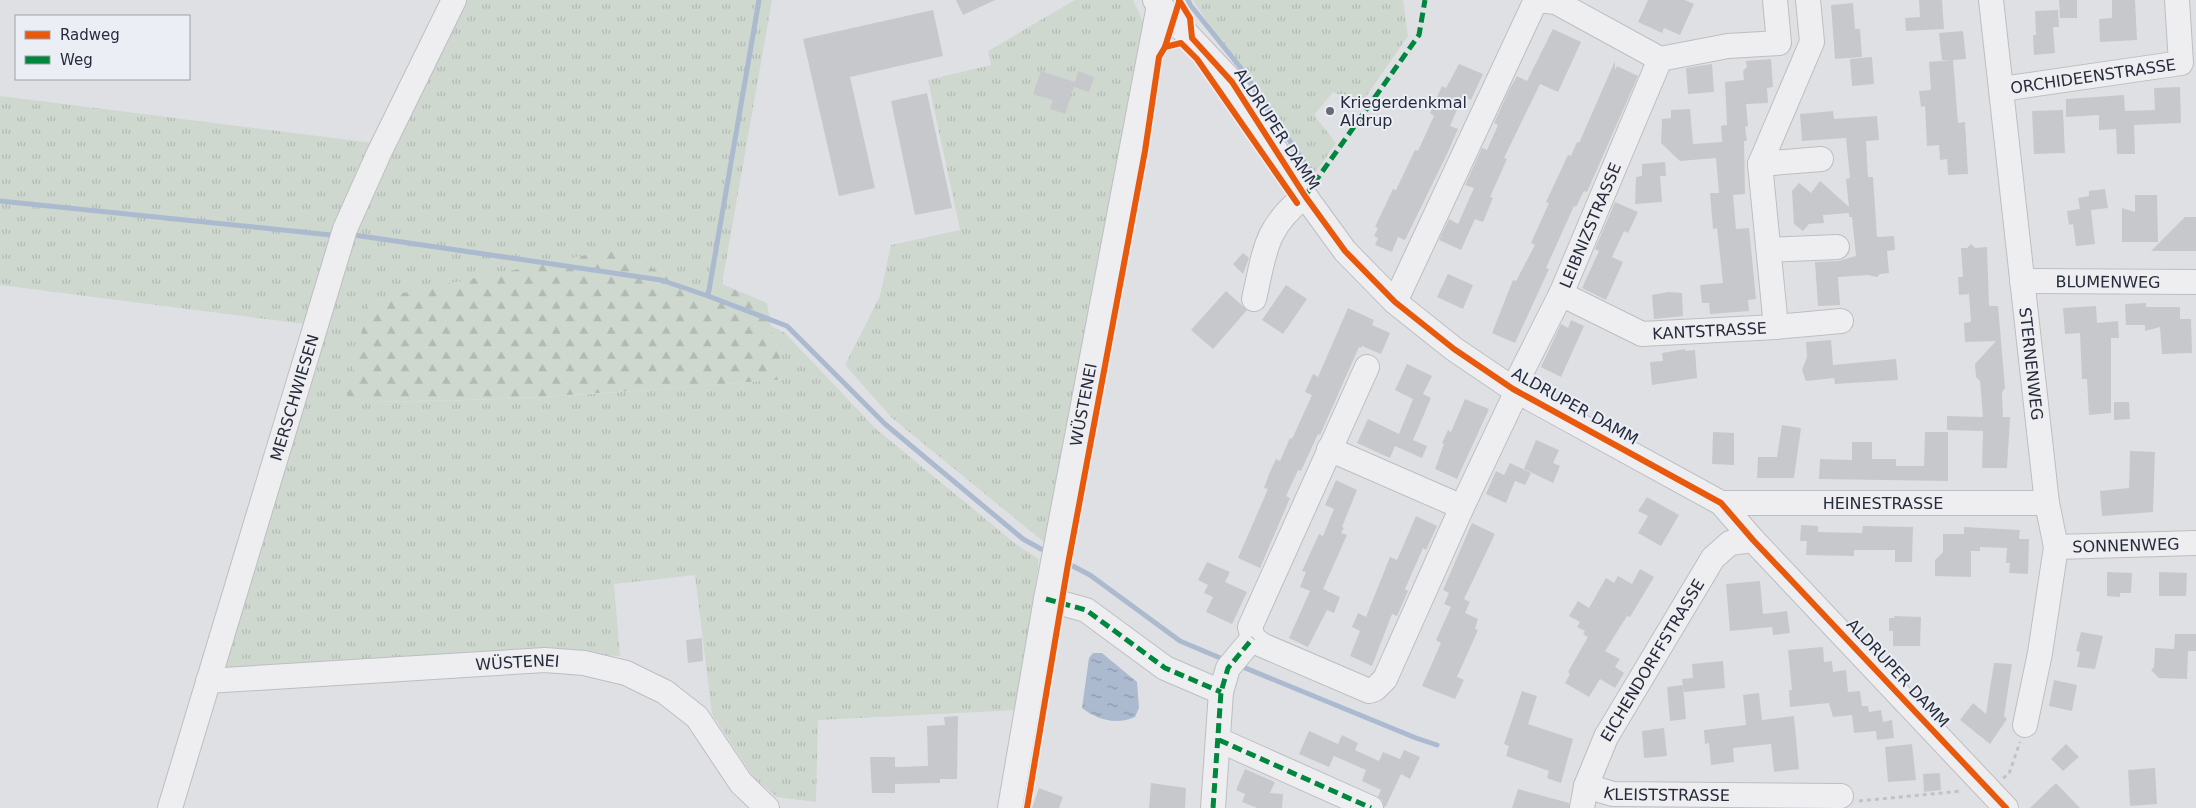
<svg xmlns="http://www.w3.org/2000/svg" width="2196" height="808" font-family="'DejaVu Sans',sans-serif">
	<defs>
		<pattern id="grass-tufts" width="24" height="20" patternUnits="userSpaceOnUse" patternTransform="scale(1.25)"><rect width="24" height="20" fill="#ced8cf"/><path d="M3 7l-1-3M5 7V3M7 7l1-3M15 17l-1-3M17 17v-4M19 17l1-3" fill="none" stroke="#b1bab3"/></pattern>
		<pattern id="forest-firs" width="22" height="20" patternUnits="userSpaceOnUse" patternTransform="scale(1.25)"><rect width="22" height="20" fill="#ced8cf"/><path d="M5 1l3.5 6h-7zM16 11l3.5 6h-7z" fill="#b1bab3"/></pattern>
		<pattern id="water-ripples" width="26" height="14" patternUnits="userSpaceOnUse" patternTransform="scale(1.25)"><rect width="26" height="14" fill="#acbad0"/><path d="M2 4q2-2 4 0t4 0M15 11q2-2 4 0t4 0" fill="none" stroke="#8c97aa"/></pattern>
	</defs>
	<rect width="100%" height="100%" fill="#dfe0e4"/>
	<g fill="url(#grass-tufts)">
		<path d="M 463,0 L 772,0 L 722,284 L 700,289 L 610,250 L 346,401 C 493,404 640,391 786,379 L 771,326 L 785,333 L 876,429 L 1017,545 L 1039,559 L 1018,710 L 818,720 L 816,802 L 777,797 L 754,778 L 712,714 L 695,575 L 614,584 L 620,656 L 553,652 L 219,673 L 357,223 Z"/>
		<polygon points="1075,0 1133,0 1143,22 1044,542 892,418 845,365 880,296 891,245 960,230 928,80 991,65 988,51"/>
		<polygon points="1193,0 1403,0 1408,36 1361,104 1333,92 1314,115 1336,143 1315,173 1226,51"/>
		<polygon points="0,96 374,143 305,324 0,285"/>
	</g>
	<path fill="url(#forest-firs)" d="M 610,250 L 700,289 L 722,284 L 767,303 L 771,326 L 786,379 C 640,391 493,403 346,401 L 369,300 Z"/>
	<path fill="url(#water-ripples)" d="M 1093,653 L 1102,653 L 1137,682 L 1139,708 L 1135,717 C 1117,725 1097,720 1082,708 L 1089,658 Z"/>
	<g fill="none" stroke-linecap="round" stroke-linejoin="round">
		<g stroke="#acbad0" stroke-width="5">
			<polyline points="1188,0 1191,6 1240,67 1308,168"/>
			<polyline points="0,201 331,235"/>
			<polyline points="354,235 661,280 708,296 759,0"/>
			<polyline points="708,296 787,326 885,424 1023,539 1041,549"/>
			<polyline points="1065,562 1090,575 1180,641 1225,660"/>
			<polyline points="1238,665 1416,738 1437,745"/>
		</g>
	</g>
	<g fill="#c7c8cc">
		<polygon points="956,0 995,0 963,15"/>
		<polygon points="1648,0 1685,0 1694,4 1680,35 1664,28 1662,33 1638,22"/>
		<polygon points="1919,0 1942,0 1944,29 1906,31 1905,18 1920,17"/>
		<polygon points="2059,0 2077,0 2077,18 2060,18"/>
		<polygon points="2112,0 2135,0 2137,40 2100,42 2099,19 2112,18"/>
		<polygon points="1853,3 1855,29 1860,29 1862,57 1835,59 1831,5"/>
		<polygon points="933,10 943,56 850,77 875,188 839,196 803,39"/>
		<polygon points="2058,10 2059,27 2053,27 2055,53 2034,55 2033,35 2036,35 2035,11"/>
		<polygon points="1553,29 1581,42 1558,92 1540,84 1504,158 1507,159 1490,197 1493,198 1483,222 1475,219 1461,250 1439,240 1449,219 1458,224 1474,188 1465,185 1482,148 1487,150 1498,125 1494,123 1510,88 1517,76 1527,81"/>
		<polygon points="1963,31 1966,59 1953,60 1958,123 1965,122 1968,174 1948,175 1947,159 1940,160 1939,145 1927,146 1925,106 1921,107 1919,91 1931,90 1929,62 1951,60 1942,60 1939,33"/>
		<polygon points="1872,57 1874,84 1852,86 1850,59"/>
		<polygon points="1771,59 1773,87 1767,88 1768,103 1746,104 1748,126 1745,127 1747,141 1744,141 1745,194 1733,195 1736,229 1749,228 1756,299 1748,300 1749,311 1710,314 1709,303 1702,303 1700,285 1723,283 1717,228 1713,229 1710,193 1719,193 1716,158 1680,161 1661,143 1662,119 1671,118 1671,110 1690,109 1693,144 1722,142 1721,126 1727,125 1725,82 1744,80 1743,71 1747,67 1746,61"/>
		<polygon points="1615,61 1615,70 1617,66 1638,76 1587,192 1584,191 1576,207 1574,206 1546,268 1549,269 1515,343 1492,333 1513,280 1516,281 1535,245 1531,243 1549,203 1546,202 1568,155 1571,156 1577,142 1579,143"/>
		<polygon points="1459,64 1483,74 1471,100 1463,96 1450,126 1458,129 1447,154 1405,240 1398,237 1392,252 1375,245 1378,238 1374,236 1378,228 1375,227 1393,189 1396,190 1415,150 1418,151 1434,116 1430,113 1442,86 1446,88"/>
		<polygon points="1712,64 1714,92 1688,94 1686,68"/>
		<polygon points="1041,71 1075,82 1078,71 1094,77 1089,92 1074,87 1065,114 1050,109 1053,100 1033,94"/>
		<polygon points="2180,87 2181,123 2134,125 2135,154 2117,154 2116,129 2099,130 2099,115 2066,117 2066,99 2124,95 2125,111 2155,110 2154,88"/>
		<polygon points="927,93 952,208 915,215 891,101"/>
		<polygon points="2063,110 2065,153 2034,154 2032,111"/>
		<polygon points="1833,111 1834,119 1877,116 1879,140 1866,141 1868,177 1873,177 1877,237 1894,236 1895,250 1887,251 1889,273 1880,274 1877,277 1868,275 1838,277 1840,305 1818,306 1815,262 1838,261 1856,256 1852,217 1849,217 1849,213 1823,215 1824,223 1809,224 1803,231 1794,224 1792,191 1799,183 1811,193 1820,181 1849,207 1846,179 1850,178 1846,138 1802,141 1800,114"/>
		<polygon points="1665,162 1666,176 1660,176 1662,202 1635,204 1636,177 1642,176 1642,164"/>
		<polygon points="2105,189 2108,208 2091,210 2095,244 2076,246 2073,224 2069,225 2067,211 2080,209 2078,198 2089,196 2089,191"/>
		<polygon points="2135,195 2157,195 2158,242 2122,242 2122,208 2135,212"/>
		<polygon points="1615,202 1638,212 1628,233 1624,231 1612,257 1623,262 1606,300 1582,288 1599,251 1595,249"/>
		<polygon points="2185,217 2196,217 2196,251 2151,251"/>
		<polygon points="1971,244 1975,248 1987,247 1989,306 1998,306 2005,388 2002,392 2003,417 2010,417 2007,468 1982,468 1983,431 1947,430 1947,416 1983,417 1980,381 1976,377 1975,364 1996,341 1965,342 1964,323 1971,322 1969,294 1959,295 1958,277 1963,277 1961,248 1967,248"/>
		<polygon points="1243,253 1249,258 1243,274 1233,264"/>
		<polygon points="1448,274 1473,285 1463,309 1437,297"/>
		<polygon points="1286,285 1307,299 1283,334 1262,320"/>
		<polygon points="1226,291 1247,310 1213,349 1191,330"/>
		<polygon points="1668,292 1682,293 1683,316 1654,319 1652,295"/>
		<polygon points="2146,303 2146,307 2180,307 2180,319 2191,319 2192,353 2162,354 2160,327 2145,331 2145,325 2126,325 2125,304"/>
		<polygon points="2096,306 2097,323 2118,321 2119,338 2111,338 2111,413 2089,415 2087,379 2082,379 2080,333 2065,334 2063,308"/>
		<polygon points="1348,308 1374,320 1372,325 1390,333 1381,354 1362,346 1361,348 1359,347 1320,435 1318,434 1301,471 1298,470 1286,496 1290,498 1260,568 1238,558 1268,489 1264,488 1269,474 1276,459 1280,461 1290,438 1292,439 1312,395 1305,392 1313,374 1318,377"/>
		<polygon points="1571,320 1584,326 1561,377 1541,367 1561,324 1568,328"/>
		<polygon points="1831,340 1833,365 1896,359 1898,380 1835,384 1834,378 1806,381 1802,370 1807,357 1806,342"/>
		<polygon points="1685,349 1685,351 1695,350 1697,378 1652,385 1650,362 1663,361 1662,353"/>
		<polygon points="1407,364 1432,376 1423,394 1431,398 1413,440 1427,446 1422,458 1395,446 1390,458 1357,443 1368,419 1399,434 1413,399 1395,390"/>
		<polygon points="1465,399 1489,409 1457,479 1435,469 1444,444 1442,443 1448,430 1451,432"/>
		<polygon points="2114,402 2129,402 2130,419 2114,420"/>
		<polygon points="1782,425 1801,428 1794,478 1757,478 1758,457 1777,457"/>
		<polygon points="1713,432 1734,433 1734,465 1712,464"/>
		<polygon points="1925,432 1948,432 1948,481 1819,479 1820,459 1852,460 1852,442 1872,442 1872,459 1896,459 1896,466 1924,466"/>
		<polygon points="1536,440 1559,450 1553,463 1560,466 1553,483 1524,469"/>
		<polygon points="2130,451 2155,452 2153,512 2102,516 2100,491 2129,488"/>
		<polygon points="1510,463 1531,473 1525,485 1515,481 1506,503 1486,494 1496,471 1504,475"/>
		<polygon points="1336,480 1357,490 1342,527 1344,528 1341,533 1347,535 1323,589 1340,597 1334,613 1327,610 1308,647 1289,638 1310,591 1300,587 1306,572 1302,571 1319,534 1323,536 1334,509 1325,505"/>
		<polygon points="1647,497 1679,515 1661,546 1638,533 1648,516 1638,511"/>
		<polygon points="1416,516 1437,526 1426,550 1423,548 1405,589 1408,591 1397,616 1392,614 1372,666 1350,656 1360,631 1352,627 1358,613 1366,617 1390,557 1397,560"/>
		<polygon points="1472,523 1495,534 1464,599 1470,602 1465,613 1478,619 1475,629 1478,630 1457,677 1464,680 1455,699 1422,686 1441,643 1436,640 1451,607 1444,604 1449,593 1443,590"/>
		<polygon points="1801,525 1818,526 1818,532 1862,533 1863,526 1913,527 1912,562 1895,562 1895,550 1854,550 1854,556 1806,555 1807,541 1800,541"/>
		<polygon points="1964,527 2020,530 2019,539 2029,539 2028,574 2009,573 2010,563 2006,563 2007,548 1980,547 1980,551 1971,551 1971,577 1935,576 1935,560 1943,552 1943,534 1964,534"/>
		<polygon points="1207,562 1230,572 1225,582 1247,592 1232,624 1206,612 1213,597 1204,593 1208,585 1198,580"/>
		<polygon points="1640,569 1654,577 1630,617 1627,616 1605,651 1620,659 1615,667 1624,673 1615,688 1600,679 1589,697 1565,683 1570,674 1568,672 1588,637 1583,634 1585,631 1577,627 1580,622 1569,616 1578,601 1589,608 1606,578 1614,583 1618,576 1632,584"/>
		<polygon points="2107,572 2132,573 2131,593 2120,593 2120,597 2107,596"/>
		<polygon points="2159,572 2187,573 2186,596 2159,596"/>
		<polygon points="1760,581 1763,614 1787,611 1790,633 1773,635 1772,627 1730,631 1726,584"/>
		<polygon points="1894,616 1921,617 1920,646 1893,646 1893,631 1889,631 1889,618 1894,618"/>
		<polygon points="2081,632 2103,636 2095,669 2077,667 2080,652 2076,651"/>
		<polygon points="2175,634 2196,634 2196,651 2188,651 2187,679 2159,678 2151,670 2154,667 2155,648 2174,649"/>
		<polygon points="702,638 703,661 688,663 686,640"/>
		<polygon points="1823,647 1824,662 1832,661 1833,672 1846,670 1848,692 1860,691 1862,706 1868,706 1869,712 1881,710 1883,722 1892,720 1894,738 1877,740 1876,731 1854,733 1852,715 1833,717 1829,703 1790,707 1789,690 1792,690 1788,650"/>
		<polygon points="1723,661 1725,688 1684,692 1682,679 1693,678 1692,664"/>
		<polygon points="1994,663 2012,664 2004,716 2007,719 1990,744 1960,720 1973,703 1986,714"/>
		<polygon points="2054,680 2077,685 2072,711 2049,706"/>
		<polygon points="1683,685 1686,719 1670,721 1667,687"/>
		<polygon points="1522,691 1537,696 1528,724 1573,739 1561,783 1547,778 1549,771 1506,756 1509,746 1504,744"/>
		<polygon points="1759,693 1762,720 1794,716 1799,769 1774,772 1771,744 1733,748 1734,762 1711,765 1709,743 1705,744 1704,730 1746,725 1743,695"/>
		<polygon points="958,716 957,779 940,779 940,783 895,784 895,793 872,793 870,757 895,757 895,767 928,766 927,726 945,725 944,717"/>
		<polygon points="1664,728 1667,756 1644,758 1642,731"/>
		<polygon points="1309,731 1338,744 1342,735 1358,743 1355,750 1379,761 1383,752 1400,759 1404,750 1420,757 1410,779 1401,774 1385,808 1382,800 1378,797 1381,790 1362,781 1366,770 1334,756 1329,767 1299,754"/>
		<polygon points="1912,744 1916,780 1888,782 1885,747"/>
		<polygon points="2066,744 2079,757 2063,771 2051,759"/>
		<polygon points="2155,768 2157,804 2130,806 2128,770"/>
		<polygon points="1245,769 1275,782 1270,793 1283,794 1282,808 1257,808 1242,802 1245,794 1236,790"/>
		<polygon points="1940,773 1941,790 1924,792 1923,774"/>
		<polygon points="1151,783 1186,788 1185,808 1149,808"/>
		<polygon points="2056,783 2080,808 2030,808"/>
		<polygon points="1039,788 1063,797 1059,808 1032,808"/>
		<polygon points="1518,789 1569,803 1569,808 1512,808"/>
	</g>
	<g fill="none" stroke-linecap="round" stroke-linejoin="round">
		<defs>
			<g id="minor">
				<polyline points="1155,0 1232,82 1305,196 1345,251 1395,302 1454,349 1513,389 1721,503 1753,540 2006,808"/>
				<polyline points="1537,0 1556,2 1660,59 1728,46 1779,43 1775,0"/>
				<path id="s1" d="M 1991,0 L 2047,503 L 2056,547 L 2040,653 L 2025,725"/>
				<path id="s2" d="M 2002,89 L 2181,63 L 2177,0"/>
				<polyline points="1760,164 1821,159"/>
				<polyline points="1769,250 1837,247"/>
				<path id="s3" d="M 2022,281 L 2196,282"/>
				<path id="s4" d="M 1561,294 L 1642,334 L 1776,327 L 1760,164 L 1812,42 L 1808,0"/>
				<path d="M 1254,299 C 1265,252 1264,228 1305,196"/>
				<polyline points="1395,302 1536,0"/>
				<polyline points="1776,327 1841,321"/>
				<polyline points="1367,367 1250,627 1253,638 1262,645 1369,691 1375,689 1385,679 1462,507 1517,391"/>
				<path id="s5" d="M 1513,389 L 1561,294 L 1660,59"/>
				<polyline points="1329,449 1462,507"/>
				<path id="s6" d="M 1721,503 L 2047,503"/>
				<path id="s7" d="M 2056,547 L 2196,543"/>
				<polyline points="1046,599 1086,610 1165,668 1221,692"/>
				<path id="s8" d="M 208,681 L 545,660 L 584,663 L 626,673 L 665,692 L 697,717 L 741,783 L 767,808"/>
				<polyline points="1219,740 1371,808"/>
				<path id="s9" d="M 1586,786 L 1613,794 L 1841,796"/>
				<path id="s10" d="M 170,808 L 345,229 L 379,153 L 454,0"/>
				<path id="s11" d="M 1010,808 L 1046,599 L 1160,0"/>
				<polyline points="1213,808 1221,692 1228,668 1253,638"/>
				<path id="s12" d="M 1582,808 L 1586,786 L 1606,737 L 1713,558 L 1730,543 L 1753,540"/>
			</g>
		</defs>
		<use href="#minor" stroke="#bdbec2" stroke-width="26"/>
		<g stroke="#c1c1c7" stroke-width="3" stroke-dasharray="4 4" stroke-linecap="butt">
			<polyline points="2003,778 2009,774 2020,742"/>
			<polyline points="1859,801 1962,791"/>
		</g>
		<use href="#minor" stroke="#eeeef1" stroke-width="24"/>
		<g stroke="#00873e" stroke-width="5" stroke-dasharray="10 5" stroke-linecap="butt">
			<polyline points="1305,196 1419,35 1425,0"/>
			<polyline points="1046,599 1086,610 1165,668 1221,692"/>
			<polyline points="1219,740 1371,808"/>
			<polyline points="1213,808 1221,692 1228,668 1253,638"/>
		</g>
		<defs>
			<g id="cycleway">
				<polyline points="1179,0 1190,18 1192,38 1232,82 1305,196 1345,251 1395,302 1454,349 1513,389 1721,503 1753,540 2006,808"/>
				<polyline points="1165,47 1181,43 1197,59 1297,203"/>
				<polyline points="1027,808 1068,564 1145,151 1159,57 1165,47 1179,2"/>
			</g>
		</defs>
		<use href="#cycleway" stroke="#ebeef4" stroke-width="9"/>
		<use href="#cycleway" stroke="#e8590c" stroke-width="6"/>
	</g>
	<circle fill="#676b77" stroke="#ebeef4" stroke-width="2" cx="1330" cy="111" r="5"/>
	<g text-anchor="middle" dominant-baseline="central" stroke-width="4" stroke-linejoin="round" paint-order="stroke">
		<g font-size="16" fill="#262c3d" stroke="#ebeef4">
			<text stroke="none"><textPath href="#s2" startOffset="92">ORCHIDEENSTRASSE</textPath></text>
			<text transform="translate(1277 129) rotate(57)">ALDRUPER DAMM</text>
			<text stroke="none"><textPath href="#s5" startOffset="181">LEIBNIZSTRASSE</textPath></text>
			<text stroke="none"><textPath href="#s3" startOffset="86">BLUMENWEG</textPath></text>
			<text stroke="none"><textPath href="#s4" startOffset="158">KANTSTRASSE</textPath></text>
			<text stroke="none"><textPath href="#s1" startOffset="366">STERNENWEG</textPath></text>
			<text stroke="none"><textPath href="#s10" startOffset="429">MERSCHWIESEN</textPath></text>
			<text stroke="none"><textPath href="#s11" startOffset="410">WÜSTENEI</textPath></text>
			<text transform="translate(1575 406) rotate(29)">ALDRUPER DAMM</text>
			<text stroke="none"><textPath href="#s6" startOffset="162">HEINESTRASSE</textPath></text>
			<text stroke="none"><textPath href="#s7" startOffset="70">SONNENWEG</textPath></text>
			<text stroke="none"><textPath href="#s12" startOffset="165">EICHENDORFFSTRASSE</textPath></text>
			<text stroke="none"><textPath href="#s8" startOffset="310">WÜSTENEI</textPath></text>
			<text transform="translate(1898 673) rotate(47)">ALDRUPER DAMM</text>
			<text stroke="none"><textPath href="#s9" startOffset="82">KLEISTSTRASSE</textPath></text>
		</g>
		<g font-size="16" fill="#262c3d" stroke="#ebeef4" text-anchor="start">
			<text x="1340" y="102">Kriegerdenkmal<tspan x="1340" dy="18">Aldrup</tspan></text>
		</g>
	</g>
	<rect x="15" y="15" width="175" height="65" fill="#ebeef4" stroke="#9ca0ab"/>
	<rect x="25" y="31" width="25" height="8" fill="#e8590c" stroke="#9ca0ab"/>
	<text x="60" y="40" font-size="15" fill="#262c3d">Radweg</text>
	<rect x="25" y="56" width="25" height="8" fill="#00873e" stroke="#9ca0ab"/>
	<text x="60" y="65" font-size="15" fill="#262c3d">Weg</text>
</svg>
